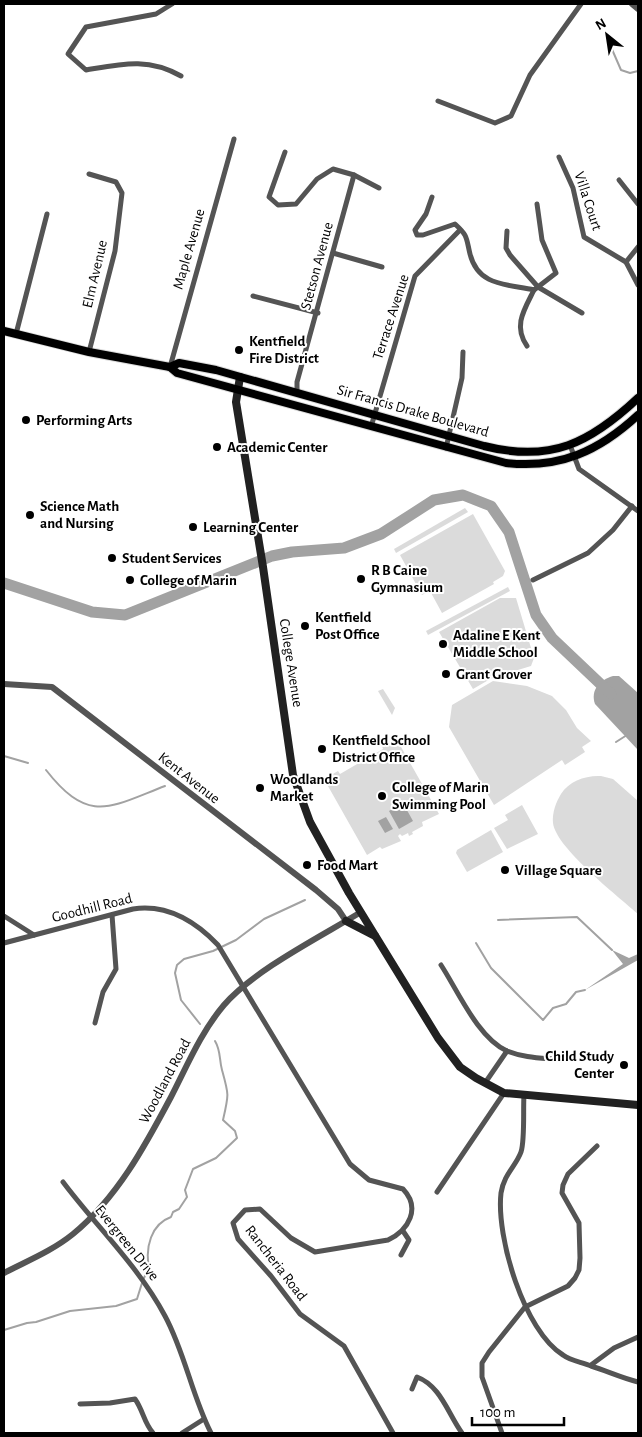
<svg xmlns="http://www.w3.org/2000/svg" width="642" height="1437" font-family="'Alegreya Sans',sans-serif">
	<rect width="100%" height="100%" fill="#fff"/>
	<g fill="#dbdbdb">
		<polygon points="465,508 468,512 396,553 394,549"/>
		<polygon points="473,514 505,571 503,576 493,582 494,584 442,613 430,591 422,595 400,555"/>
		<polygon points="508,587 510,591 428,635 426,631"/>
		<polygon points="500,598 516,598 534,658 531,666 492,678 473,689 439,632"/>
		<polygon points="493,681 527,686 552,696 566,710 577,728 591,741 582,747 585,752 565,765 562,760 494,805 449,727 452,705"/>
		<polygon points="383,689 395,708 392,715 378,691"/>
		<polygon points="396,738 439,814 422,822 423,826 412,832 413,834 409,836 408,833 402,836 400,834 398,836 401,841 382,849 380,847 367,855 324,779 338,771 340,774 383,749 382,746"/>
		<path d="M 601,776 L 613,779 L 638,801 L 638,914 C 618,896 556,848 553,823 C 552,813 556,802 561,794 C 569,781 586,775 601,776 Z"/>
		<polygon points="522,805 538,834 507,849 494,828 508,820 505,815"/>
		<polygon points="491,830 503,852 467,872 456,853 457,850"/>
	</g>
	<g fill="#a2a2a2">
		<path d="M 613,676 L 619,676 L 638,693 L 638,750 L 595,704 C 590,690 600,680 613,676 Z"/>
		<polygon points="403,803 413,821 399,829 389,811"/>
		<polygon points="386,817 393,829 385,833 378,821"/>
		<polygon points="612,950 629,958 638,954 638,960 585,990 623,964"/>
	</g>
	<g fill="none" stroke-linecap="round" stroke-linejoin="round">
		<g stroke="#a2a2a2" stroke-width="2">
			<polyline points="611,47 621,70 630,73 638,71"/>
			<polyline points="616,742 627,735"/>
			<polyline points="4,756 28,763"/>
			<path d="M 46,770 C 89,825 110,807 165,786"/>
			<polyline points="498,920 577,917 612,950"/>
			<polyline points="476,943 491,968 543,1020 553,1008 566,1004 576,992 585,990"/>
			<polyline points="200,1024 181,1000 175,973 177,965 184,959 213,951 236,940 264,919 305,900"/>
			<path d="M 144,1278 L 149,1267 C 145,1248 151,1224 171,1217 L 173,1212 L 179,1209 L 187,1197 L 185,1190 L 193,1169 L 216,1158 L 237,1138 L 235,1131 L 223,1120 C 229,1094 229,1095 222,1070 C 219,1059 221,1051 215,1041"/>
			<polyline points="4,1330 27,1323 36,1322 70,1311 116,1306 137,1299 142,1283"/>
		</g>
		<polyline stroke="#a2a2a2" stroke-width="11" points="4,583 92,612 125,615 272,556 292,552 344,548 381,534 434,500 463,495 491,506 509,532 536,615 552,638 611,694"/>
		<defs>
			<g id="primary">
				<path d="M 4,331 L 89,352 L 170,367 L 177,373 L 506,463 C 560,469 599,451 638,415"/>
				<path d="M 170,367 L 179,363 L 216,370 L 484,446 C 551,463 590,443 638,398"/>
			</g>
		</defs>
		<use href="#primary" stroke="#dbdbdb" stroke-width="10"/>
		<g stroke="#545454" stroke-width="5">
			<path d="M 172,4 L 156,14 L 86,27 L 68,54 L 86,70 C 121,64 148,57 181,76"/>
			<polyline points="438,101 495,123 511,116 530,75 581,4"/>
			<polyline points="285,152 269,197 278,205 296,204 317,179 333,169 354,175 379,188"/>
			<polyline points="559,157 573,188 584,237 626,262"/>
			<polyline points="89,174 116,182 122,193 115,251 89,352"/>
			<polyline points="619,180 638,204"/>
			<path d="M 432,197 L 426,214 L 415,230 L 417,235 L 423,235 L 455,224 C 468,236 466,237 470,254 C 478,286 506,284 534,290 L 556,273 L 542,240 L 537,204"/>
			<polyline points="507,231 506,248 510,255 538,287 582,313"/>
			<polyline points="638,247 626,262 638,285"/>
			<polyline points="333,253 382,267"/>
			<polyline points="253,296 318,313"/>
			<polyline points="16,334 47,214"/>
			<path d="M 527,346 C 513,326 524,310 534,290"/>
			<polyline points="170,367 234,139"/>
			<polyline points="297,393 297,382 354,175"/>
			<polyline points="371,427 415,276 460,230"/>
			<polyline points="570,445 579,469 638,511"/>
			<polyline points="446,448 462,378 463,352"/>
			<polyline points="533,580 588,553 613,530 632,506"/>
			<polyline points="4,916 34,935"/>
			<path d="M 4,943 L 133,909 C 166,904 195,921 218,945 L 350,1164 L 369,1180 L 403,1189 C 421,1208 409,1230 388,1240 L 315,1252 L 291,1238 L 260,1209 L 245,1210 L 233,1223 L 238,1239 L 271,1276 L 300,1314 L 344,1346 L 393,1433"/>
			<path d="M 441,965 C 458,991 478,1038 507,1051 C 524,1058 543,1058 561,1060"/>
			<polyline points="95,1023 103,992 116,969 112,915"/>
			<polyline points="485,1083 507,1051"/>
			<path d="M 524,1095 C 523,1108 525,1140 521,1152 C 516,1166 504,1174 501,1193 C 496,1237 524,1331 563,1355 C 571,1361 582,1362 591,1366 C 607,1371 622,1378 638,1382"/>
			<path d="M 63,1182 C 96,1226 139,1267 165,1316 C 185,1353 192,1396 211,1433"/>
			<polyline points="437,1192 504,1093"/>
			<polyline points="401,1255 409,1240 403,1231"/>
			<polyline points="591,1365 614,1348 638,1337"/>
			<path d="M 412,1389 L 417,1377 C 441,1386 448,1414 462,1433"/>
			<path d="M 80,1404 L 110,1403 L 135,1399 C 143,1410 144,1423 153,1433"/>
			<polyline points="182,1433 204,1419"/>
			<polyline points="502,1433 482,1377 482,1363 489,1352 525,1307 568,1286 575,1278 579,1270 580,1258 579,1223 562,1193 563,1185 568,1174 597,1146"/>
		</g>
		<g stroke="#545454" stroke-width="6">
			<polyline points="632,4 638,9"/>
			<polyline points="4,684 52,687 316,890 338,909 346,921"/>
			<path d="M 4,1273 C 27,1261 52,1251 73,1234 C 117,1198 145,1146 171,1097 C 187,1066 201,1032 224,1005 C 254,970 320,937 361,912"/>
		</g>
		<g stroke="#212121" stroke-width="8">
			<polyline points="240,377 236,402 263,567 293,775 310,822 349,893 438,1038 460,1067 476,1078 504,1093 638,1105"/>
			<polyline points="346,921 375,936"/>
		</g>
		<use href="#primary" stroke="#000" stroke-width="8"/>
	</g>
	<g fill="#000" stroke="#fff" stroke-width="2">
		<circle cx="239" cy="350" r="5"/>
		<circle cx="26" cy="420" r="5"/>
		<circle cx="217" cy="447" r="5"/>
		<circle cx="30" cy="515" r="5"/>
		<circle cx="193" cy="527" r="5"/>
		<circle cx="112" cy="558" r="5"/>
		<circle cx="361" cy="579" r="5"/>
		<circle cx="130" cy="580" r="5"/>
		<circle cx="305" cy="626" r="5"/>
		<circle cx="443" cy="644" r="5"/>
		<circle cx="446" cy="674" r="5"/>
		<circle cx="322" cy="749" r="5"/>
		<circle cx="260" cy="788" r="5"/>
		<circle cx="382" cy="796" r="5"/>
		<circle cx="307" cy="865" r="5"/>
		<circle cx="505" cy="870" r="5"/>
		<circle cx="624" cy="1065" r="5"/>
	</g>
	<g text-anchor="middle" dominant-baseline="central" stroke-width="4" stroke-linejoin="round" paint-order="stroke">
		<g font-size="15" fill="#000" stroke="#fff">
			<text transform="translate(588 201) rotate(72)">Villa Court</text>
			<text transform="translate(189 249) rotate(-74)">Maple Avenue</text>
			<text transform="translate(317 266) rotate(-75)">Stetson Avenue</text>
			<text transform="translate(95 274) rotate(-77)">Elm Avenue</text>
			<text transform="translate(391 317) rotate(-72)">Terrace Avenue</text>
			<text transform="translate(413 411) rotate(16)">Sir Francis Drake Boulevard</text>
			<text transform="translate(291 663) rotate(81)">College Avenue</text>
			<text transform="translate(189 778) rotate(38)">Kent Avenue</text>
			<text transform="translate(92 908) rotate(-14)">Goodhill Road</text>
			<text transform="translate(165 1081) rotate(-62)">Woodland Road</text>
			<text transform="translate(127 1243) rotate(51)">Evergreen Drive</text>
			<text transform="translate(276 1263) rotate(52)">Rancheria Road</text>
		</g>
		<g font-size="15" font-weight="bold" fill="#000" stroke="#fff" text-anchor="start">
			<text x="249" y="341">Kentfield<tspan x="249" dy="17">Fire District</tspan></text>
			<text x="36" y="420">Performing Arts</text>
			<text x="227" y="447">Academic Center</text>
			<text x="40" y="506">Science Math<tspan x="40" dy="17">and Nursing</tspan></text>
			<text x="203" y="527">Learning Center</text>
			<text x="122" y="558">Student Services</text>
			<text x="371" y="570">R B Caine<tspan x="371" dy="17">Gymnasium</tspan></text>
			<text x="140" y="580">College of Marin</text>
			<text x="315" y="617">Kentfield<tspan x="315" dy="17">Post Office</tspan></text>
			<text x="453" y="635">Adaline E Kent<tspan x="453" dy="17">Middle School</tspan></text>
			<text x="456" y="674">Grant Grover</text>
			<text x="332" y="740">Kentfield School<tspan x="332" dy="17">District Office</tspan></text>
			<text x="270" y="779">Woodlands<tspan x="270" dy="17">Market</tspan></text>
			<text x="392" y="787">College of Marin<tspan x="392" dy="17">Swimming Pool</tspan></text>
			<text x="317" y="865">Food Mart</text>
			<text x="515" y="870">Village Square</text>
			<text x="614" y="1056" text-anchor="end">Child Study<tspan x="614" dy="17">Center</tspan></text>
		</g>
	</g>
	<rect width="642" height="1437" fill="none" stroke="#000000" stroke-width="10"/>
	<g transform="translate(607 35) rotate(330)" stroke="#ffffff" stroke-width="4" paint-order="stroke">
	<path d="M0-4L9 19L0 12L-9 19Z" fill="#000000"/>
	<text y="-8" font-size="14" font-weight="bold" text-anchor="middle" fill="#000000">N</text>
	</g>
	<path d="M472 1417v8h92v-8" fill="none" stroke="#000000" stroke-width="2.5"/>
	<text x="480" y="1417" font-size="15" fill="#000000" stroke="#ffffff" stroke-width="4" paint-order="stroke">100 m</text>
</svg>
